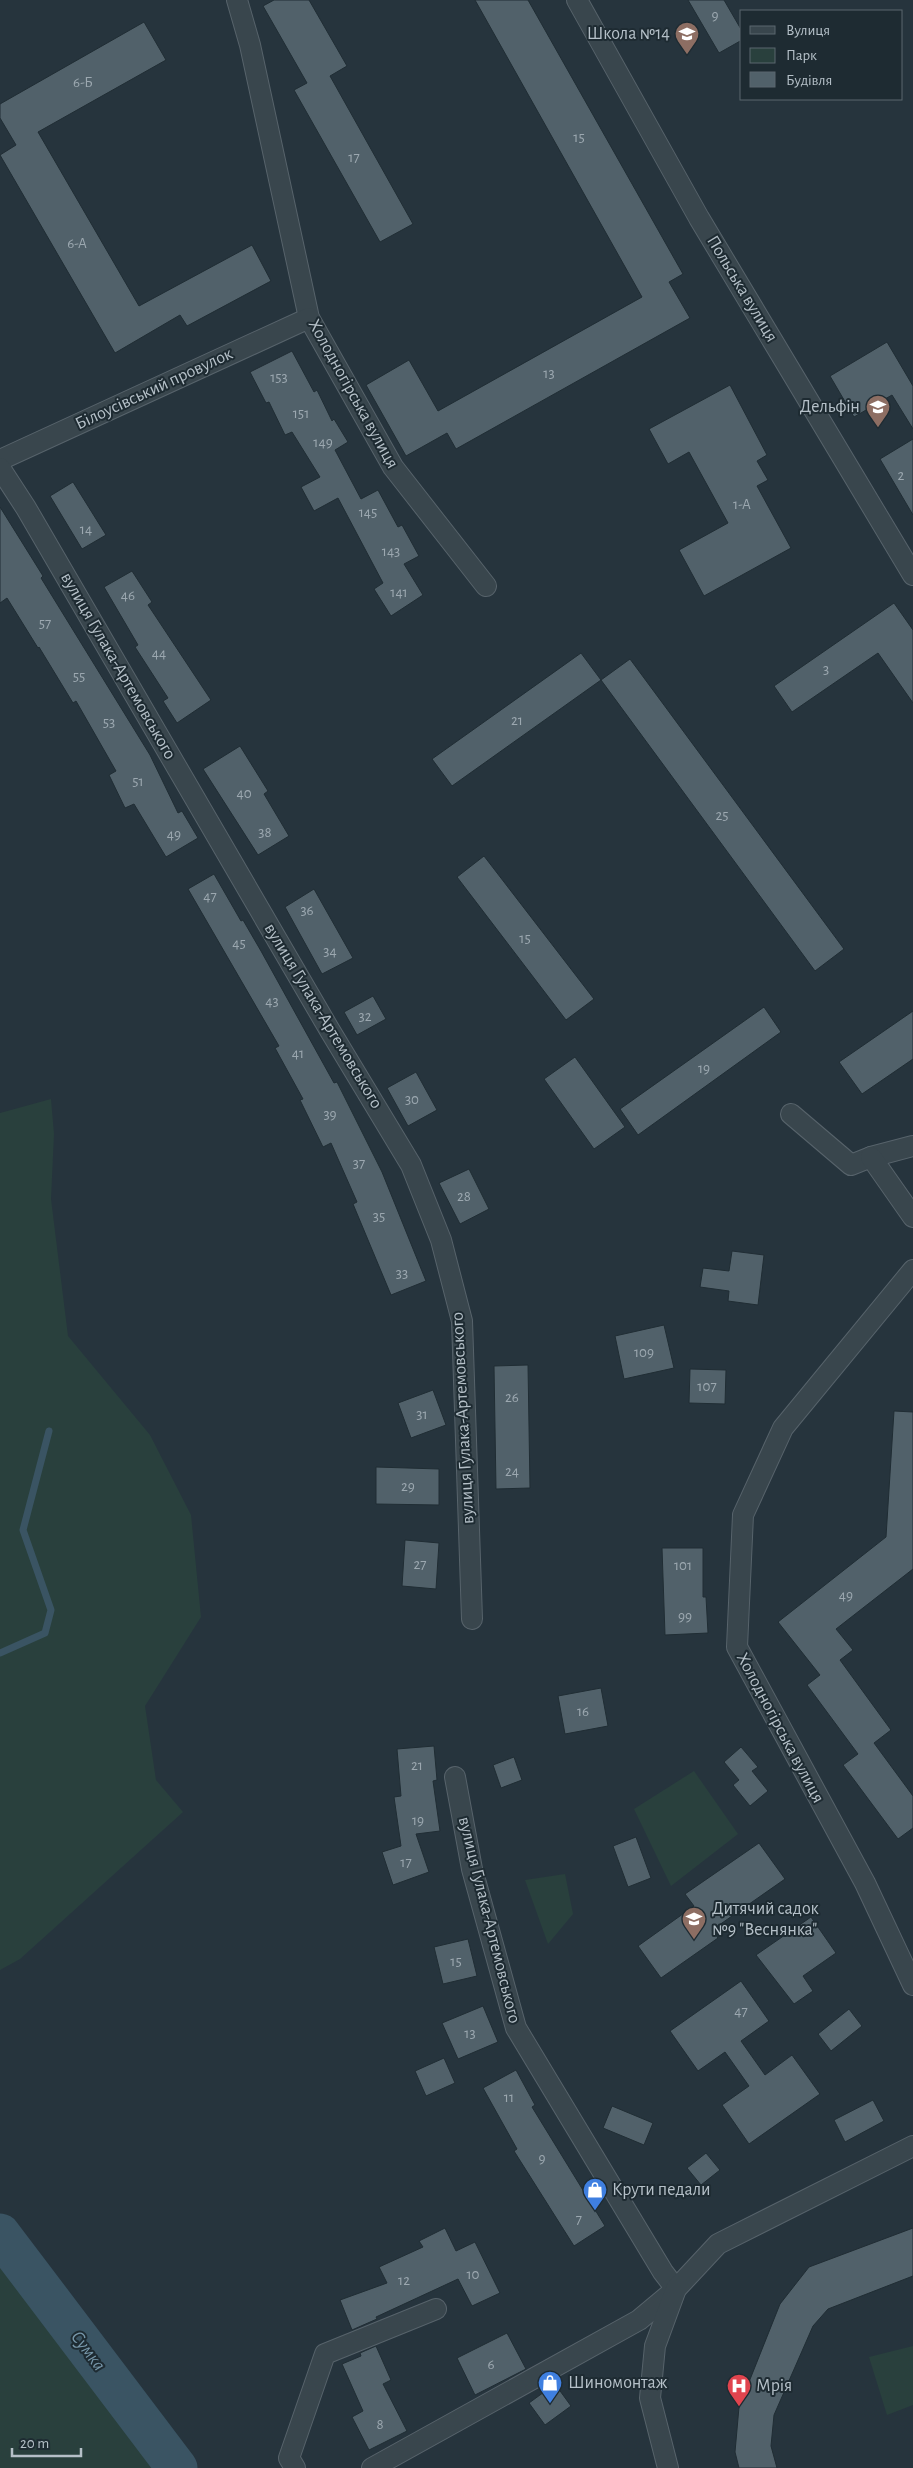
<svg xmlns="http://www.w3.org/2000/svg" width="913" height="2468" font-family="'Alegreya Sans',sans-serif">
	<rect width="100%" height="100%" fill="#26343d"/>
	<g fill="#29403d">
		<polygon points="51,1099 54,1134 51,1199 68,1336 150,1435 191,1515 201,1617 145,1706 156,1780 183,1812 20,1959 0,1970 0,1113"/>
		<polygon points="694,1771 738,1834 671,1886 634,1809"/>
		<polygon points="565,1874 573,1914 548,1944 525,1880"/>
		<polygon points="0,2234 177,2468 0,2468"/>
		<polygon points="913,2346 913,2405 887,2415 869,2357"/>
	</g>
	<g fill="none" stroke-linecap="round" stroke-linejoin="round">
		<polyline stroke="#3a5463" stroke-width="7" points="0,1653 45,1633 51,1610 23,1530 49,1431"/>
		<polyline stroke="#3a5463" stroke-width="41" points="0,2234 177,2468"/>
	</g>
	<g fill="#51616a" stroke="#202d34">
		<polygon points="274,0 309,0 347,66 330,76 413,224 380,242 294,90 307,83 263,6"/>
		<polygon points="475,0 528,0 683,274 669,282 690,318 456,449 447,433 406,456 366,385 409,360 438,411 642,297"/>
		<polygon points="688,0 724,0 742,31 742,40 719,53"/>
		<polygon points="144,22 166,60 38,132 139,306 252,245 271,281 187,326 180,315 115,353 0,155 16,145 0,118 0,104"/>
		<polygon points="887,342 913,386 913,429 892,395 854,417 830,376"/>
		<polygon points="292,351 314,392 317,390 332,421 334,419 348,442 335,450 361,499 378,490 398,527 402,525 419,556 404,564 423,595 391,616 374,589 383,583 338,498 314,511 301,487 320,477 292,432 285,435 269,402 266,403 250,372"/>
		<polygon points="730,385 767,455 757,461 768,480 757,486 791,548 704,596 679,550 728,523 689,452 668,464 649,429"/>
		<polygon points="913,439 913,515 880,459"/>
		<polygon points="73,482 106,535 82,549 50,496"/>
		<polygon points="0,507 43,576 41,578 150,755 178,813 182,811 198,838 166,857 134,804 125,808 109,775 116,771 76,701 73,703 39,647 38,648 7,598 0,603"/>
		<polygon points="132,571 152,602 148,605 211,700 177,723 163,701 168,698 135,647 138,645 104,587"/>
		<polygon points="894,603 913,630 913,703 878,653 792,712 774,686"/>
		<polygon points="581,653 601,680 452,786 432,759"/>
		<polygon points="630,659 844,949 815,971 601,680"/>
		<polygon points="240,746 268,791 264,794 289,836 258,855 203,769"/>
		<polygon points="484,856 594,999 566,1020 457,877"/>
		<polygon points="214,874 241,921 243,920 261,951 334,1083 337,1082 382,1172 426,1281 391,1295 353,1204 357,1202 331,1143 323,1147 300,1100 303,1099 275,1048 279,1046 188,889"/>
		<polygon points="314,889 353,958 322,974 285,907"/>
		<polygon points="373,996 386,1019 357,1035 344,1012"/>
		<polygon points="764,1007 781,1032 638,1135 620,1109"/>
		<polygon points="913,1011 913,1059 862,1094 839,1062"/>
		<polygon points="575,1057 625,1127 594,1149 544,1079"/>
		<polygon points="416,1072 437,1110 408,1126 387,1088"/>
		<polygon points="469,1169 489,1209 460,1224 439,1183"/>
		<polygon points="732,1251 764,1255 758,1305 728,1301 729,1291 700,1287 703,1268 729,1271"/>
		<polygon points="664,1325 674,1368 624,1379 615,1336"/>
		<polygon points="528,1365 530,1488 496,1489 494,1366"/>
		<polygon points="690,1369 726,1370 725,1404 689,1403"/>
		<polygon points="433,1390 446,1425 411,1438 398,1403"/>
		<polygon points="894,1411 913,1412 913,1569 836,1629 853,1650 840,1660 891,1730 874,1743 913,1796 913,1828 898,1839 843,1765 858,1754 807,1685 820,1675 778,1622 886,1537"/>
		<polygon points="376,1467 439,1469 439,1505 376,1504"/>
		<polygon points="405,1540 439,1543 436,1589 402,1586"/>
		<polygon points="662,1548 703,1548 703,1597 706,1597 708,1633 665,1635"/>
		<polygon points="601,1688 608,1726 565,1734 558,1696"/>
		<polygon points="434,1746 437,1780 433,1781 440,1831 416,1834 429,1872 393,1885 382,1852 401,1846 394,1797 401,1796 397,1749"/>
		<polygon points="741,1747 758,1767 752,1771 768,1791 750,1806 733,1785 739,1780 724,1762"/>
		<polygon points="514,1757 522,1780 501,1788 493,1765"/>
		<polygon points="636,1837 651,1878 628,1887 613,1846"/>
		<polygon points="759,1843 785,1879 712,1930 718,1938 661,1978 638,1946 694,1906 685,1894"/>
		<polygon points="811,1917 836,1953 803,1976 813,1991 794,2004 756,1955"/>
		<polygon points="468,1939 477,1976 443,1984 434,1947"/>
		<polygon points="741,1981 769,2021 741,2041 765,2075 792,2055 820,2094 749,2144 722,2105 749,2086 725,2052 698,2071 670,2031"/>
		<polygon points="483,2006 498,2042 458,2059 442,2023"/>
		<polygon points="849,2009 862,2026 831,2051 818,2034"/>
		<polygon points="444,2058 455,2083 426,2096 415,2071"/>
		<polygon points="516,2070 535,2105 532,2107 605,2226 574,2246 514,2151 517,2149 483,2088"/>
		<polygon points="873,2100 884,2121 845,2142 834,2120"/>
		<polygon points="612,2106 653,2123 644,2145 603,2128"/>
		<polygon points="706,2153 720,2170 701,2185 687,2168"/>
		<polygon points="445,2228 456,2251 475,2242 500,2293 472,2306 458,2279 376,2317 377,2319 352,2330 340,2300 387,2283 379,2267 423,2247 419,2241"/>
		<polygon points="913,2228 913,2276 828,2309 813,2326 774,2415 771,2446 777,2468 739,2468 735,2452 739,2407 780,2304 809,2267"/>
		<polygon points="507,2333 526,2369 475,2395 457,2358"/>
		<polygon points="376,2346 391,2380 383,2384 407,2431 369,2450 352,2417 363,2411 342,2364 361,2356 360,2353"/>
		<polygon points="555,2384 571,2406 545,2425 529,2403"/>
	</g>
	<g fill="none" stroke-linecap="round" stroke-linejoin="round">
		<defs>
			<g id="minor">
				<polyline points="237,0 250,45 309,318 393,467 486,586"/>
				<polyline points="577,0 699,218 913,575"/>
				<polyline points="0,460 309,318"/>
				<polyline points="0,468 26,508 329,1029 411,1165 441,1240 462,1321 472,1619"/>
				<polyline points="791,1114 851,1165 871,1157 913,1146"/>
				<polyline points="871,1157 913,1217"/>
				<polyline points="913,1270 783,1428 743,1515 737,1647 865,1883 913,1985"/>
				<polyline points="295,2468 289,2458 325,2354 436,2309"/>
				<polyline points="372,2468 639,2320 676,2289 663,2272 516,2028 472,1869 455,1777"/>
				<polyline points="668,2468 650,2398 655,2346 676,2289 718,2244 913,2146"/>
			</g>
		</defs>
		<use href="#minor" stroke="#57636b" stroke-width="22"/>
		<use href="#minor" stroke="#39464d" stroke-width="20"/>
	</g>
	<defs>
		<symbol id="school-pin" viewBox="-11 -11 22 30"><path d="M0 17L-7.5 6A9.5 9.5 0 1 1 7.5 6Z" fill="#8d6e63" stroke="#1e2b32"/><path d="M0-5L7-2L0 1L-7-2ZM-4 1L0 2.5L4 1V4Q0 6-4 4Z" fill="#fff"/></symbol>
		<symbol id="shop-pin" viewBox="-11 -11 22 30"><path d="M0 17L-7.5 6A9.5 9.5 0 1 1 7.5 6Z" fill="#3f7fe0" stroke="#1e2b32"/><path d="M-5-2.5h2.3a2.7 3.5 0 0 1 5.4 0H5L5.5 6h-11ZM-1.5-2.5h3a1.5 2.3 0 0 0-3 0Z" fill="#fff"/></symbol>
		<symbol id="hospital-pin" viewBox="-11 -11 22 30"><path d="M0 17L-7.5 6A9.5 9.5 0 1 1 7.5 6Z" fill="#e0444e" stroke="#1e2b32"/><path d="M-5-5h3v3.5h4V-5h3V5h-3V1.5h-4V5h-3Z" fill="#fff"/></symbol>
	</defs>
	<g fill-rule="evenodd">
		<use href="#school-pin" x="673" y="20" width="28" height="38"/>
		<use href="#school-pin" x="864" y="393" width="28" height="38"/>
		<use href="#school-pin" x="680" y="1905" width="28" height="38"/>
		<use href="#shop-pin" x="581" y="2176" width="28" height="38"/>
		<use href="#shop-pin" x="536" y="2369" width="28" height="38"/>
		<use href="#hospital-pin" x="725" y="2372" width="28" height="38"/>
	</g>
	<g text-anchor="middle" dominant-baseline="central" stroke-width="4" stroke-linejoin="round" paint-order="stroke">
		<g font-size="15" fill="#9ca8b0">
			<text x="715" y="15">9</text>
			<text x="83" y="82">6-Б</text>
			<text x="579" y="137">15</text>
			<text x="354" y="157">17</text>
			<text x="77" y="243">6-А</text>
			<text x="549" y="373">13</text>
			<text x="279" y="377">153</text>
			<text x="301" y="413">151</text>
			<text x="323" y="442">149</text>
			<text x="901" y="475">2</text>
			<text x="742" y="504">1-А</text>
			<text x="368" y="512">145</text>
			<text x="86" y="529">14</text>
			<text x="391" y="551">143</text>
			<text x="399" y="592">141</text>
			<text x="128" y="595">46</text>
			<text x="45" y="623">57</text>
			<text x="159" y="653">44</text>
			<text x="826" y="669">3</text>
			<text x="79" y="676">55</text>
			<text x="517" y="720">21</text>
			<text x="109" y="722">53</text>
			<text x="138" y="781">51</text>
			<text x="244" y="793">40</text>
			<text x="722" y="815">25</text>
			<text x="265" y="832">38</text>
			<text x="174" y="834">49</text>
			<text x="210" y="896">47</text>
			<text x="307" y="910">36</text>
			<text x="525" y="938">15</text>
			<text x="239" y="943">45</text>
			<text x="330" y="951">34</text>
			<text x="272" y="1001">43</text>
			<text x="365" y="1016">32</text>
			<text x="298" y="1053">41</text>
			<text x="704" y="1068">19</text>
			<text x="412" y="1099">30</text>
			<text x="330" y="1114">39</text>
			<text x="359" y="1163">37</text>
			<text x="464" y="1196">28</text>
			<text x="379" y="1216">35</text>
			<text x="402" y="1273">33</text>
			<text x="644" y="1352">109</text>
			<text x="707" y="1386">107</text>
			<text x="512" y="1397">26</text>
			<text x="422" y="1414">31</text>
			<text x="512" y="1471">24</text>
			<text x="408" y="1486">29</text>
			<text x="420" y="1564">27</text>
			<text x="683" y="1565">101</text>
			<text x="846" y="1595">49</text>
			<text x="685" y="1616">99</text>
			<text x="583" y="1711">16</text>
			<text x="417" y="1765">21</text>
			<text x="418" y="1820">19</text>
			<text x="406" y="1862">17</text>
			<text x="456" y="1961">15</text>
			<text x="741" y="2011">47</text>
			<text x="470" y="2033">13</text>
			<text x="509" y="2097">11</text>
			<text x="542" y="2158">9</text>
			<text x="579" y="2219">7</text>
			<text x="473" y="2274">10</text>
			<text x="404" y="2280">12</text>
			<text x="491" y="2364">6</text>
			<text x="380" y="2424">8</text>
		</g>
		<g font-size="18" fill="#b5c0c8" stroke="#1e2b32" text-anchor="start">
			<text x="670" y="34" text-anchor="end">Школа №14</text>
			<text x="860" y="407" text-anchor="end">Дельфін</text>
			<text x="712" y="1909">Дитячий садок<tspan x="712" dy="21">№9 "Веснянка"</tspan></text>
			<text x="612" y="2190">Крути педали</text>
			<text x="568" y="2383">Шиномонтаж</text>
			<text x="756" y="2386">Мрія</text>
		</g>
		<g font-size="18" fill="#b5c0c8" stroke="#1e2b32">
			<text transform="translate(742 289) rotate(59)">Польська вулиця</text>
			<text transform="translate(154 389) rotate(-25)">Білоусівський провулок</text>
			<text transform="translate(353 394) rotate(61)">Холодногірська вулиця</text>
			<text transform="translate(118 666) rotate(60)">вулиця Гулака-Артемовського</text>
			<text transform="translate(323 1016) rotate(59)">вулиця Гулака-Артемовського</text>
			<text transform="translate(463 1418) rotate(-93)">вулиця Гулака-Артемовського</text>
			<text transform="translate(780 1728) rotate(62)">Холодногірська вулиця</text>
			<text transform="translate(489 1920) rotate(76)">вулиця Гулака-Артемовського</text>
		</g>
		<g font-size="19" font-style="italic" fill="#7797aa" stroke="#1e2b32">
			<text transform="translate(88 2351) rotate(53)">Сумка</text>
		</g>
	</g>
	<rect x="740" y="10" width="162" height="90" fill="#1e2b32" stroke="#5a676e"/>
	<rect x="750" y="26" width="25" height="8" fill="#39464d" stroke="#5a676e"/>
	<text x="786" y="35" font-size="15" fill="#b5c0c8">Вулиця</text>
	<rect x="750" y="48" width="25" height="15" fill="#29403d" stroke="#5a676e"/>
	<text x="786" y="60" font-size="15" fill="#b5c0c8">Парк</text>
	<rect x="750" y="72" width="25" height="15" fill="#51616a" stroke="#5a676e"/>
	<text x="786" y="85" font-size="15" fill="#b5c0c8">Будівля</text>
	<path d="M12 2448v8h69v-8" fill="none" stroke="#b5c0c8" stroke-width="2.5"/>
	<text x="20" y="2448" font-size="15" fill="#b5c0c8" stroke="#1e2b32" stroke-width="4" paint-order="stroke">20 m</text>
</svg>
